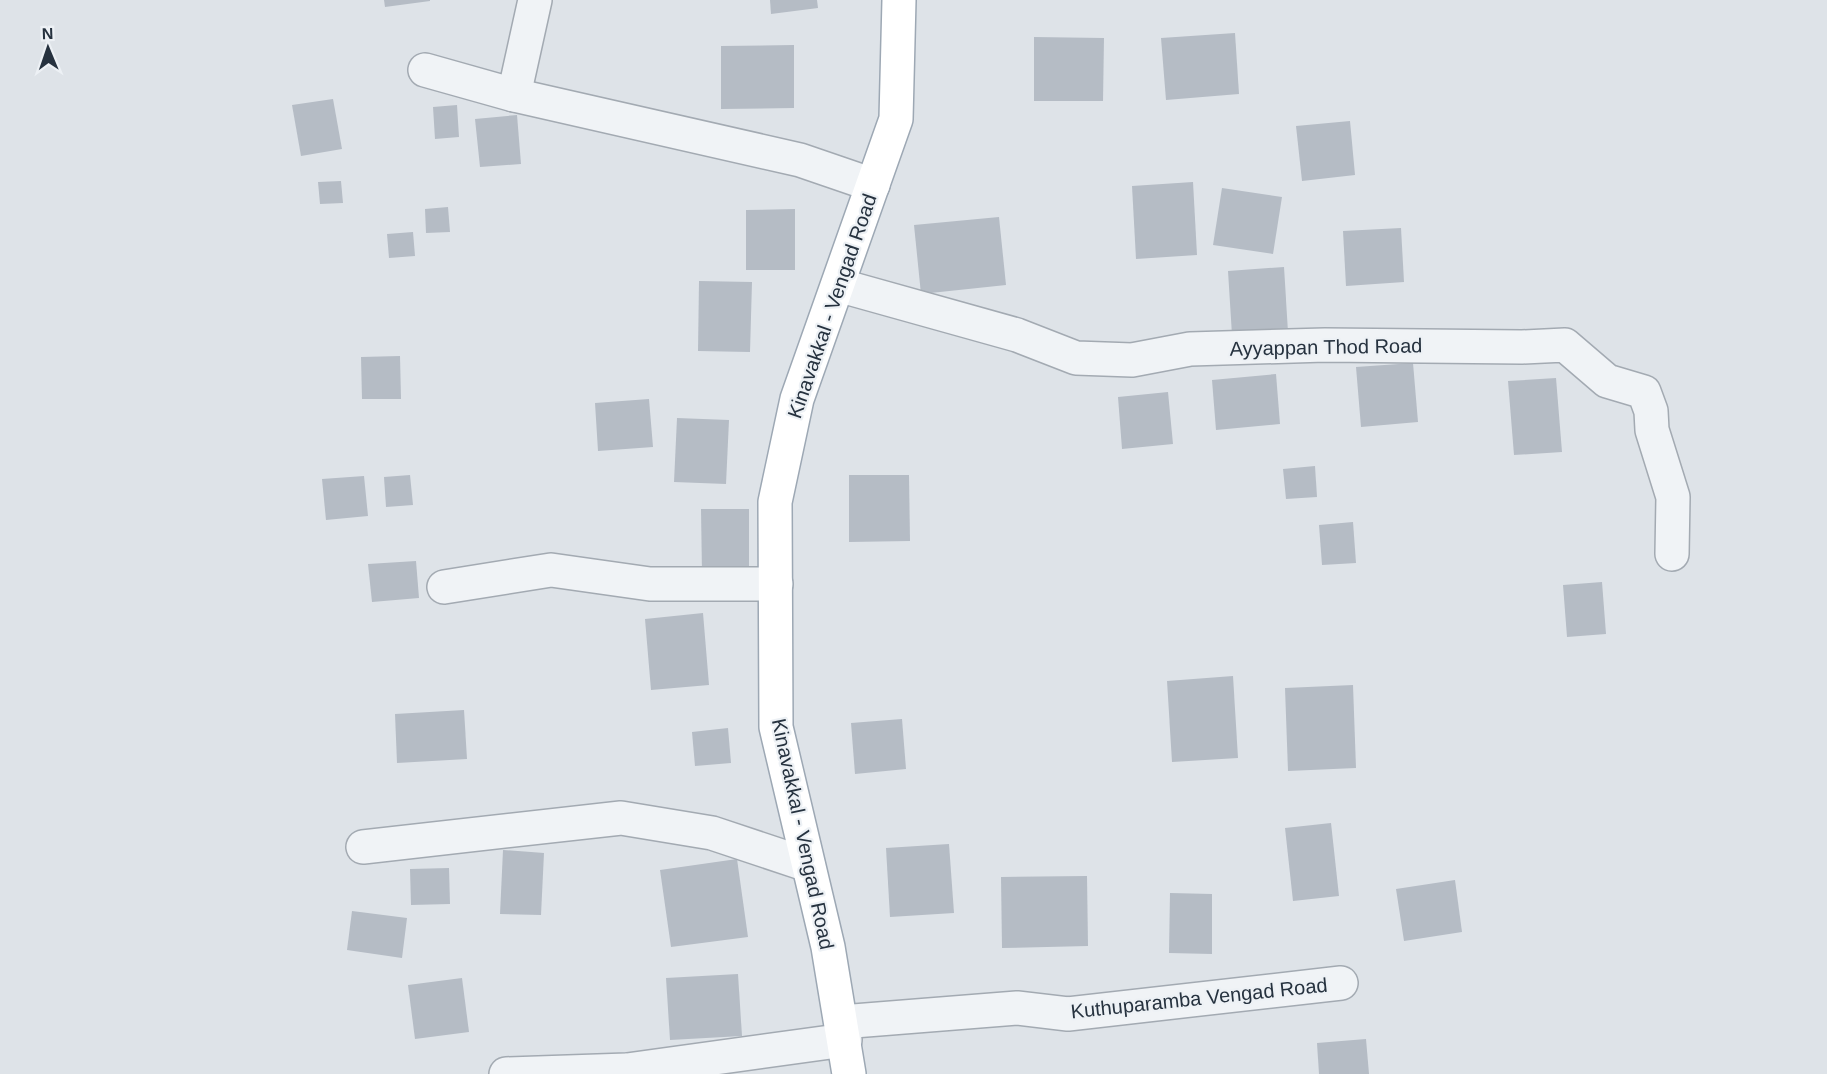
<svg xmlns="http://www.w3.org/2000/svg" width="1827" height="1074" font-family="Arial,sans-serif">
	<rect width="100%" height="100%" fill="#dee3e8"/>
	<g fill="#b5bcc5">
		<polygon points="384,0 430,0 430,1 385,7"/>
		<polygon points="770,0 817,0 818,8 771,14"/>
		<polygon points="1235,33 1239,94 1166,100 1161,38"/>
		<polygon points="1034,37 1104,38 1103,101 1034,101"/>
		<polygon points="794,45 794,108 721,109 721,46"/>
		<polygon points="333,99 342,149 301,156 292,105"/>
		<polygon points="457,105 459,137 435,139 433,107"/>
		<polygon points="517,115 521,164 480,167 475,119"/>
		<polygon points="1350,121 1355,175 1302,181 1296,126"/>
		<polygon points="341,181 343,203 320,204 318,182"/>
		<polygon points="1193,182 1197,255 1136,259 1132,186"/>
		<polygon points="1222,188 1282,197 1273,254 1213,245"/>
		<polygon points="448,207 450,232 426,233 425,209"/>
		<polygon points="795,209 795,270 746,270 746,210"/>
		<polygon points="999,217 1006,285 921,294 914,225"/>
		<polygon points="1401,228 1404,282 1346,286 1343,231"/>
		<polygon points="413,232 415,256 389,258 387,234"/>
		<polygon points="1284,267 1288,332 1232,335 1228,271"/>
		<polygon points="699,281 752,282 750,352 698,351"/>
		<polygon points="400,356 401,399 362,399 361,357"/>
		<polygon points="1413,363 1418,422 1361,427 1356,367"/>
		<polygon points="1276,374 1280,424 1216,430 1212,380"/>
		<polygon points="1556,378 1562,452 1514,455 1508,381"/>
		<polygon points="1168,392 1173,444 1122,449 1118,397"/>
		<polygon points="649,399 653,447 598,451 595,403"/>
		<polygon points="677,418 729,420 726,484 674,482"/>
		<polygon points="1315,466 1317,497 1286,499 1283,469"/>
		<polygon points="410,475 413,505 386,507 384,477"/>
		<polygon points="849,475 909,475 910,541 849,542"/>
		<polygon points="364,476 368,516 326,520 322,479"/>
		<polygon points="701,509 749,509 749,574 702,574"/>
		<polygon points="1353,522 1356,563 1322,565 1319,525"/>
		<polygon points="416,561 419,598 372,602 368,564"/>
		<polygon points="1602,582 1606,634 1567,637 1563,585"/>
		<polygon points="703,613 709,685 651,690 645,619"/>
		<polygon points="1233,676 1238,758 1172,762 1167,681"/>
		<polygon points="1353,685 1356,768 1288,771 1285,688"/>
		<polygon points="464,710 467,759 397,763 395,714"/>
		<polygon points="902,719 906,769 855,774 851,723"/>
		<polygon points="728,728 731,763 695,766 692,732"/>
		<polygon points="1331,823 1339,896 1293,901 1285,828"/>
		<polygon points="949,844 954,913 890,917 886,848"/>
		<polygon points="503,850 544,853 541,915 500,914"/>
		<polygon points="737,859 748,937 671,947 660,870"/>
		<polygon points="449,868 450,904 411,905 410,869"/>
		<polygon points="1087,876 1088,946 1002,948 1001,877"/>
		<polygon points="1455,880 1462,932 1404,941 1396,889"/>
		<polygon points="1170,893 1212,894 1212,954 1169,953"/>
		<polygon points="352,911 407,918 402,958 347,950"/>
		<polygon points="738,974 742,1036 670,1040 666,978"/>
		<polygon points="462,978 469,1032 415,1039 408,985"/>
		<polygon points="1366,1039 1369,1074 1319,1074 1317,1043"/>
	</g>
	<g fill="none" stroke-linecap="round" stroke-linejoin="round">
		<defs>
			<g id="minor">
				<polyline points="425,70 514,95 800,160 873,185"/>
				<polyline points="514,95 535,0"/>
				<polyline points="838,285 1017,335 1076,358 1132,360 1190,349 1325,345 1522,347 1565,345 1607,381 1644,392 1651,411 1652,430 1673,497 1672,554"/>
				<polyline points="444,587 551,570 650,584 776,584"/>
				<polyline points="363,847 621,818 712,833 808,865"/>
				<polyline points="841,1022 1017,1008 1068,1014 1341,983"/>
				<polyline points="506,1074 627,1070 845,1040"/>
			</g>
			<polyline id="major" points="849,1074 828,947 776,727 775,502 797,399 896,119 899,0"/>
		</defs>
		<use href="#minor" stroke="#a3aab2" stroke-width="36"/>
		<use href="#major" stroke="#9da8b4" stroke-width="36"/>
		<use href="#minor" stroke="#f0f3f6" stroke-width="33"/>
		<use href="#major" stroke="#fff" stroke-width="33"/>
	</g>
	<g text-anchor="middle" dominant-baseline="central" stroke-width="4.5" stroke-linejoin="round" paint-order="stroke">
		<g font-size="20" fill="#26323f" stroke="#edf1f5">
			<text transform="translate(832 306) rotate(-71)">Kinavakkal - Vengad Road</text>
			<text transform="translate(1326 347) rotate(-1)">Ayyappan Thod Road</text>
			<text transform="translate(803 834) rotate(78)">Kinavakkal - Vengad Road</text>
			<text transform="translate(1199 998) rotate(-6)">Kuthuparamba Vengad Road</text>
		</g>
	</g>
	<g transform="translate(48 48) rotate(358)" stroke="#edf1f5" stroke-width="4.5" paint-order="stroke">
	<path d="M0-4.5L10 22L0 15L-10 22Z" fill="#26323f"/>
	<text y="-9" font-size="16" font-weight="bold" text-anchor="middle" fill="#26323f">N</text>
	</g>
</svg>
